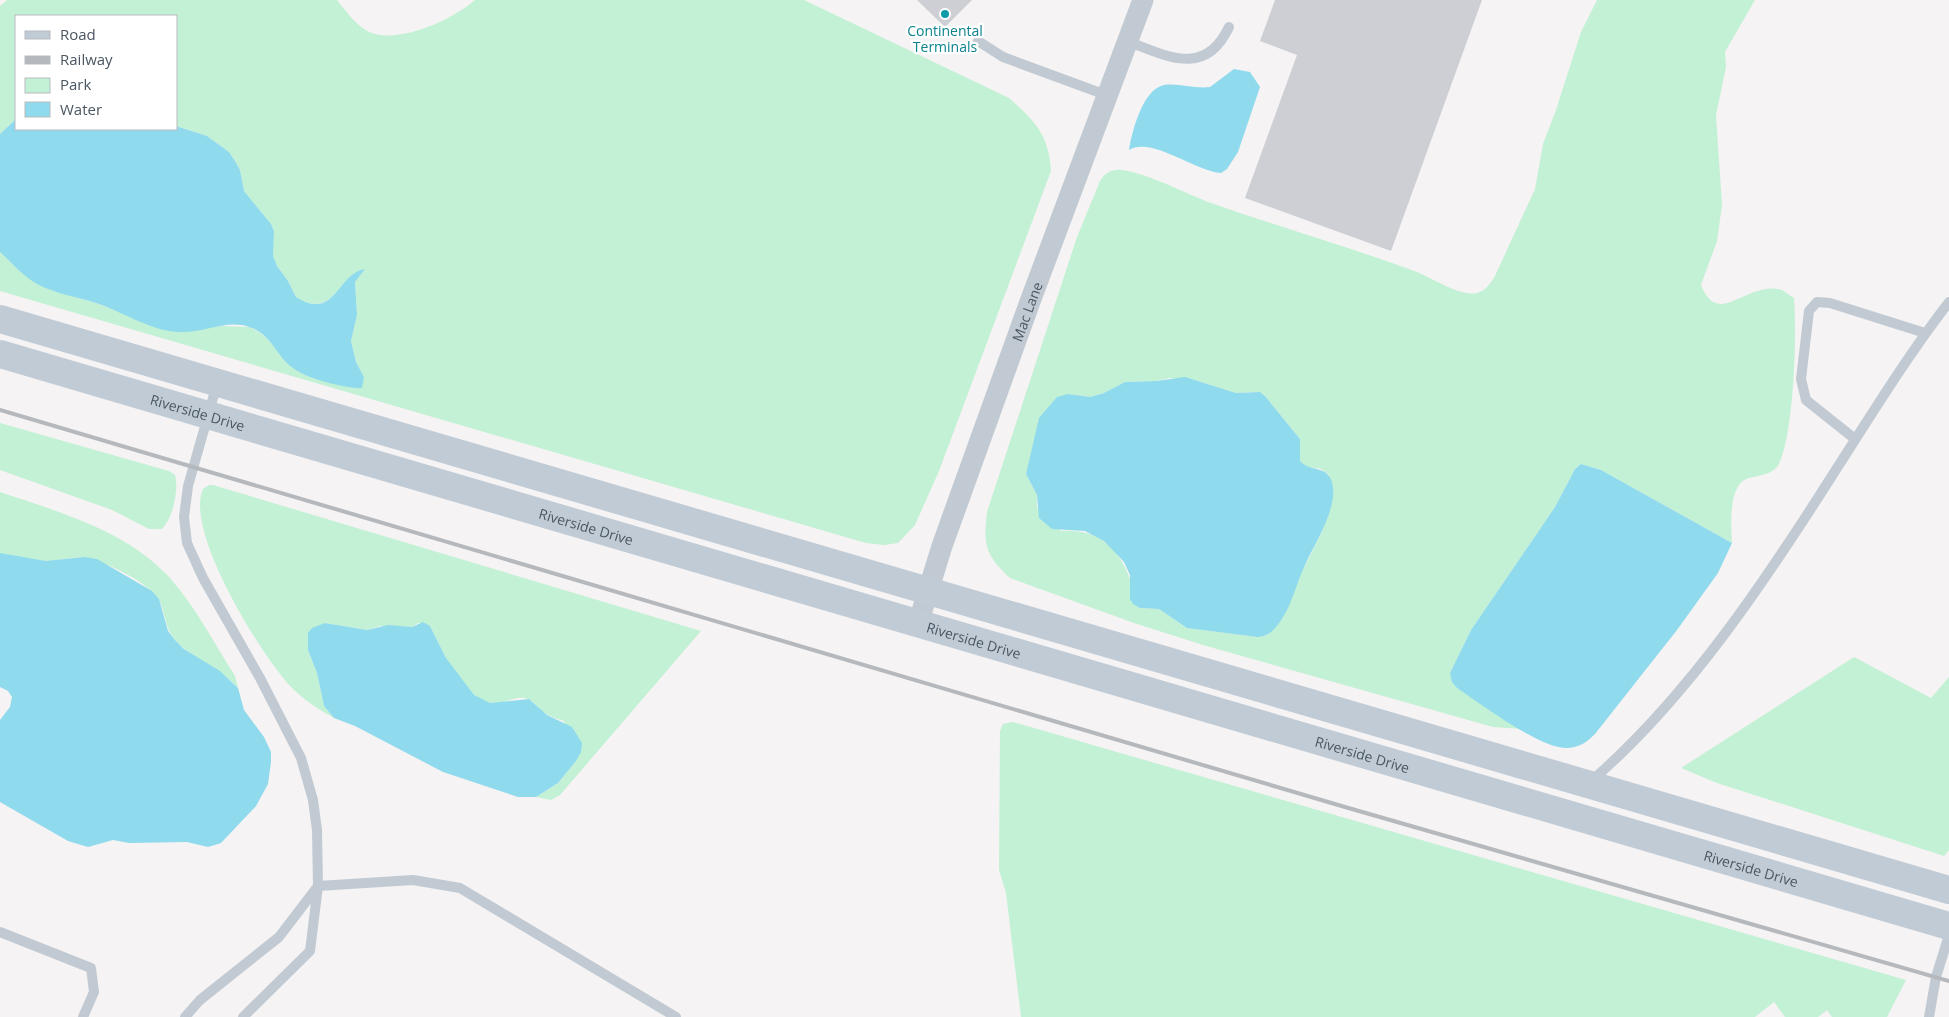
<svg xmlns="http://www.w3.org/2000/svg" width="1949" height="1017" font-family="'Open Sans',sans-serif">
	<rect width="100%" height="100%" fill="#f5f3f3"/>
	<g fill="#c3f1d5" fill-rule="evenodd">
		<path d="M 7,0 L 337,0 C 345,10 355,24 367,31 C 396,46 452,20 475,0 L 804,0 L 1009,98 C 1035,121 1049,135 1051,171 L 939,471 L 915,525 L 898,543 L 884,545 L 866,543 L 0,291 L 0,252 L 21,272 L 54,291 L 99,304 L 162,328 L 180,332 L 221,326 L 250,327 L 263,335 L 276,347 L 286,362 L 337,384 L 361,388 L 364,377 L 356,362 L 351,341 L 357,315 L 355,282 L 364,270 C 337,279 332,320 296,297 L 288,281 L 277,266 L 272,256 L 274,231 L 271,224 L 244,191 L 240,170 L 235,161 L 229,152 L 207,136 L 176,126 L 176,16 L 16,16 L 16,119 L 0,134 L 0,6 Z"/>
		<path d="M 1597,0 L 1755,0 L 1725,52 L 1726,67 L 1716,115 L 1722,205 L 1717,241 L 1701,285 C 1718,328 1744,284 1777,289 C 1783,289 1788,295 1794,298 C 1797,334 1794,432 1779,464 C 1772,476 1757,475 1746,479 C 1728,487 1731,527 1732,543 L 1601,470 L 1581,464 L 1575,469 L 1555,507 L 1471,630 L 1450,673 L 1457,688 L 1521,729 L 1493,727 L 1203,645 L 1134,623 L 1010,578 C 985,555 983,544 987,512 L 1077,237 L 1100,181 C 1106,172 1112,169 1122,170 C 1148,173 1186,194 1211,203 C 1280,227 1349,247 1417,272 C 1432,278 1461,297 1477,293 C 1485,291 1489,285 1494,278 L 1535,189 L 1543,144 L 1556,110 L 1581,32 ZM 1170,378 L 1201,382 L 1236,393 L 1260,392 L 1265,396 L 1300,439 L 1299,461 L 1304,466 L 1321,469 L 1329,475 L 1323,530 L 1306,564 L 1257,637 L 1187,628 L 1159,609 L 1140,608 C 1127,565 1113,527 1061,531 L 1037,508 L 1037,495 L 1026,474 C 1034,444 1052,420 1068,394 L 1090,397 L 1104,393 L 1125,382 L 1156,381 Z"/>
		<path d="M 0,423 L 169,471 L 175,475 C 179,489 173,518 162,529 L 149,529 L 112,510 L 0,470 Z"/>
		<path d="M 209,485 L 213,485 L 701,631 L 560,795 L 551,800 L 536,797 L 558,783 L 576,761 L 564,721 C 558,719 551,717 546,714 C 538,709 535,701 525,698 C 514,696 502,705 491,703 C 460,697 443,650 430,626 L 418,623 L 412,627 L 380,626 L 367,630 L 325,623 L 308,650 L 317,673 L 324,706 L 334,718 C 318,709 304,700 291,687 C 261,655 184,531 203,489 Z"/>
		<path d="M 0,492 C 59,512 125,530 169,577 C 195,606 214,643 235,676 L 238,688 C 219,666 194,660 175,640 C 165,629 166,615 160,602 C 151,583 106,562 87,558 C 75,556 61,560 49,561 C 33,562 15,558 0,553 Z"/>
		<polygon points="1854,657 1931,698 1949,677 1949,850 1944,856 1717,783 1681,768"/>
		<polygon points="1013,722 1906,980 1887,1017 1832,1017 1827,1010 1818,1017 1785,1017 1774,1002 1755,1017 1021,1017 1006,893 999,870 1000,731 1003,724"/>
	</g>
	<g fill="#90daee">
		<path d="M 1234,69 L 1250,72 L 1260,87 L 1238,152 L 1227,169 L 1221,173 C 1195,171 1151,136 1129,150 C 1132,131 1143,89 1164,85 C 1179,83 1195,89 1210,87 Z"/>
		<path d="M 16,119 L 16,129 L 176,129 L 176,126 L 207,136 L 229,152 L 235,161 L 240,170 L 244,191 L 271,224 L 274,231 L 273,256 L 277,266 L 288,281 L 296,297 C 336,322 337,273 365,269 L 355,282 L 357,315 L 351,341 L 356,362 L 364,377 L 362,388 C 346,389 305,378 293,368 C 276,356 272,334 249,327 C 227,319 204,333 181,332 C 153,332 125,313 99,304 C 78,297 56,294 37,284 C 23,276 12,263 0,252 L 0,134 Z"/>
		<path d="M 1185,377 L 1236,393 L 1260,392 L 1265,396 L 1300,439 L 1300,461 C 1309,472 1327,465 1332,482 C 1339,507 1315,543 1305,565 C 1296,584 1291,610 1276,627 C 1270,634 1266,636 1257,637 L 1187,628 L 1159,609 L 1140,608 L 1133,604 L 1130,599 L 1130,575 L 1124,562 L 1104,541 L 1085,531 L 1052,529 L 1039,518 L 1037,495 L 1026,474 L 1039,418 L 1057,397 L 1068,394 L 1090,397 L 1104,393 L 1125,382 L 1156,381 Z"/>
		<path d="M 1581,464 L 1601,470 L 1732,543 L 1718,573 L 1677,630 L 1595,734 C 1587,742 1580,747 1568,748 C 1542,750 1481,704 1457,688 L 1452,682 L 1450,673 L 1471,630 L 1555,507 L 1575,469 Z"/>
		<polygon points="0,553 46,561 84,557 97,559 152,591 159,599 168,631 174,639 184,649 220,671 238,688 244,710 264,737 271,752 271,762 268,784 256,806 221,843 208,847 187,842 129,843 113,840 88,847 68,841 0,802 0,720 10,707 12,697 8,691 0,687"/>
		<polygon points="423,622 430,626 446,658 474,695 490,703 529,699 547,715 572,727 582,743 581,752 576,761 558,783 536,797 518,797 443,772 355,726 334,718 324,706 317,673 308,650 308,633 312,628 325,623 367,630 388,625 412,627"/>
	</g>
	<g fill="#cdcfd5">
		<polygon points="917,0 972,0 945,27"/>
		<polygon points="1275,0 1482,0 1391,251 1245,198 1297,55 1260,41"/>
	</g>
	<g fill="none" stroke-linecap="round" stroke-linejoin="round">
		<g stroke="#c1cad2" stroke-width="10">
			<polyline points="978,41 1003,57 1106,95"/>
			<path d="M 1127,41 C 1167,56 1205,78 1229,27"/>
			<polyline points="217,384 188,486 184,517 187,543 203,578 260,678 301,758 313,800 317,830 318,886 310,951 243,1017"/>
			<polyline points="1855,439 1806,400 1801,379 1809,311 1817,302 1830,303 1925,333"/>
			<path d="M 1590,782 C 1688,698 1768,577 1837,468 C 1873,412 1908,355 1949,302"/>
			<polyline points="0,932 91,968 94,992 83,1017"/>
			<polyline points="185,1017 200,1000 279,937 318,886 413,880 460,888 676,1017"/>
			<polyline points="1929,1017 1936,977 1949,935"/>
		</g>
		<path stroke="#c1cad2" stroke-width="21" id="s1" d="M 918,624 L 942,546 L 1031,299 L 1143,0"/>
		<g stroke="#c1cbd6" stroke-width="28">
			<polyline points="0,319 1949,890"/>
			<path id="s2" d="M 0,354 L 1949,926"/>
		</g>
		<polyline stroke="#b5b8bd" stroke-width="4" points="0,410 1345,807 1949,981"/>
	</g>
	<circle fill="#0f9aa8" stroke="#fff" stroke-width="2" cx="945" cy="14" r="5"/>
	<g text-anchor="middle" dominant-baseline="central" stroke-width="4.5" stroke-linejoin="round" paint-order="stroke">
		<g font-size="14" fill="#0d838f" stroke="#fff">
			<text x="945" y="30">Continental<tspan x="945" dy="16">Terminals</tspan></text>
		</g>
		<g font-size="14" fill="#4a5661" stroke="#fff">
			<text stroke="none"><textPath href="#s1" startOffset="331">Mac Lane</textPath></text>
			<text stroke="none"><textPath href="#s2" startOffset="206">Riverside Drive</textPath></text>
			<text stroke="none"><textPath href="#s2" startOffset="611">Riverside Drive</textPath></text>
			<text stroke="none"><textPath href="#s2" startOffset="1015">Riverside Drive</textPath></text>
			<text stroke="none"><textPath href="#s2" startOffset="1420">Riverside Drive</textPath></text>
			<text stroke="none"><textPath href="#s2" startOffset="1825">Riverside Drive</textPath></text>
		</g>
	</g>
	<rect x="15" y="15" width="162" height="115" fill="#ffffff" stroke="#b7bbc0"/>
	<rect x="25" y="31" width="25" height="8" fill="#c1cbd6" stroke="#b7bbc0"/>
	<text x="60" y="40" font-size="15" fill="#4a5661">Road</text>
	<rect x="25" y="56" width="25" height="8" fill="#b5b8bd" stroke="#b7bbc0"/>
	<text x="60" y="65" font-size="15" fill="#4a5661">Railway</text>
	<rect x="25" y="78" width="25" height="15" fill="#c3f1d5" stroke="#b7bbc0"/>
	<text x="60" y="90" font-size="15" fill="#4a5661">Park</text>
	<rect x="25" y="102" width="25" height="15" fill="#90daee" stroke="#b7bbc0"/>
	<text x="60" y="115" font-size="15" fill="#4a5661">Water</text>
</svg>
